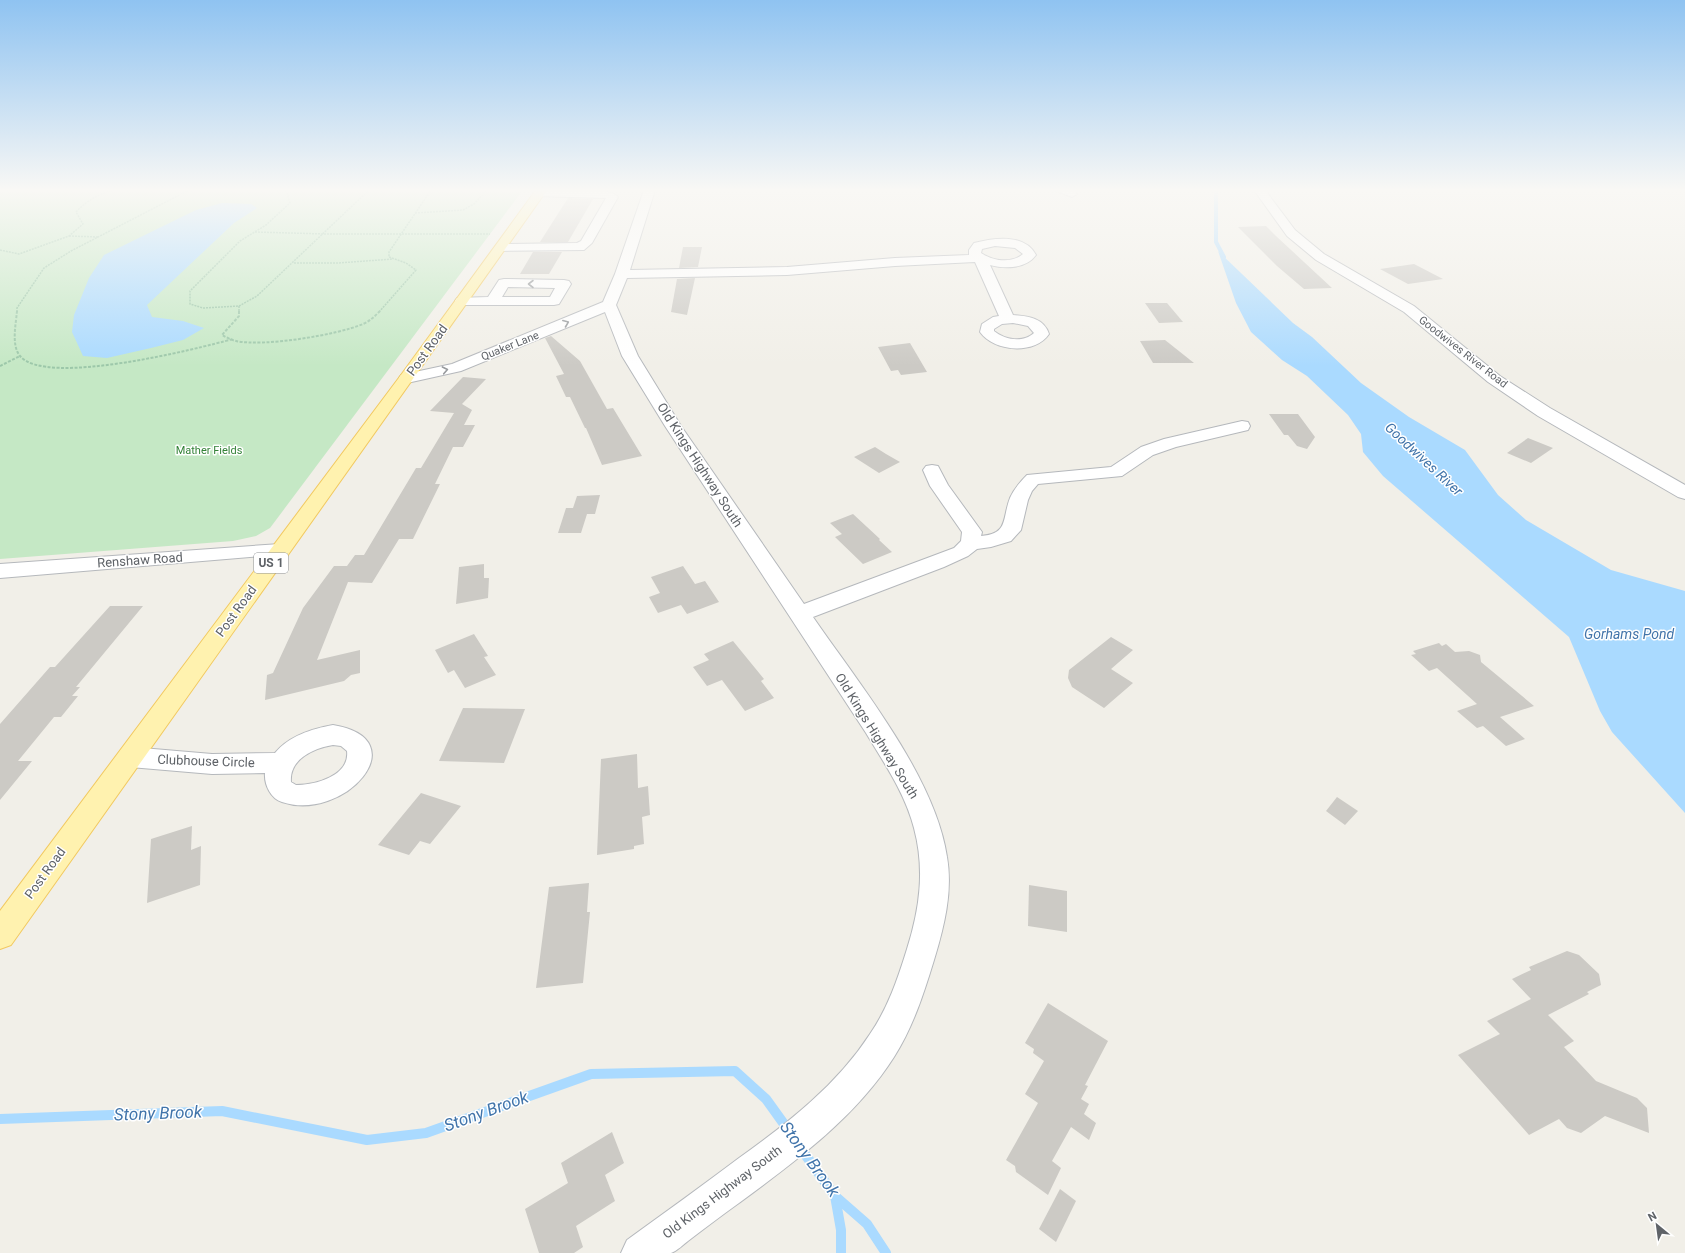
<svg xmlns="http://www.w3.org/2000/svg" width="1685" height="1253" font-family="Roboto,sans-serif">
	<rect width="100%" height="100%" fill="#f1efe8"/>
	<polygon fill="#c5e8c5" points="0,190 523,190 270,528 256,536 233,541 0,559"/>
	<g fill="#aadaff">
		<polygon points="222,203 251,204 257,208 234,223 147,305 152,317 183,321 204,328 183,340 151,348 107,358 83,356 72,332 74,315 89,278 104,255 196,210"/>
		<polygon points="1218,251 1293,323 1312,337 1361,383 1409,417 1465,450 1498,495 1526,520 1611,570 1685,591 1685,813 1612,732 1600,711 1569,637 1383,476 1363,452 1361,434 1348,415 1307,376 1282,360 1251,332 1236,303"/>
	</g>
	<g fill="none" stroke-linecap="round" stroke-linejoin="round">
		<polyline stroke="#aadaff" stroke-width="4" points="1216,190 1216,242 1224,257"/>
		<g stroke="#aadaff" stroke-width="10">
			<polyline points="0,1119 222,1111 367,1140 426,1133 591,1074 735,1071 766,1099 789,1131"/>
			<polyline points="799,1146 835,1196 867,1224 886,1253"/>
			<polyline points="835,1196 841,1230 841,1253"/>
		</g>
	</g>
	<g fill="#cccac5">
		<polygon points="568,198 593,199 568,242 540,242"/>
		<polygon points="1266,226 1276,236 1332,288 1304,289 1277,266 1238,227"/>
		<polygon points="683,247 702,247 698,267 679,268"/>
		<polygon points="533,252 562,252 549,274 520,274"/>
		<polygon points="1414,264 1443,279 1408,284 1380,269"/>
		<polygon points="695,278 687,315 671,312 677,279"/>
		<polygon points="1145,303 1167,303 1183,322 1159,323"/>
		<polygon points="551,336 580,361 607,409 613,408 642,456 602,465 586,428 585,428 570,397 566,397 556,376 564,374 545,338"/>
		<polygon points="1165,340 1194,363 1153,363 1140,341"/>
		<polygon points="910,343 927,372 901,375 898,370 891,371 878,347"/>
		<polygon points="463,377 486,379 462,404 472,410 464,425 475,425 463,447 453,447 435,484 440,484 413,539 399,539 372,583 348,582 317,660 360,650 360,673 351,675 344,681 265,700 267,675 273,673 303,608 334,566 347,566 355,555 364,555 416,468 421,468 454,413 430,411"/>
		<polygon points="1269,414 1298,414 1315,437 1307,449 1297,446 1288,435 1284,435"/>
		<polygon points="1528,438 1553,448 1531,463 1507,453"/>
		<polygon points="875,447 886,454 900,462 879,473 854,457"/>
		<polygon points="600,495 595,514 587,514 581,533 558,533 566,508 573,508 577,496"/>
		<polygon points="853,514 880,539 879,540 892,552 863,564 835,537 842,534 830,523"/>
		<polygon points="484,564 484,578 489,578 488,598 456,604 459,567"/>
		<polygon points="683,566 695,584 705,581 719,602 687,614 681,605 658,613 649,597 660,593 651,577"/>
		<polygon points="110,606 143,606 76,687 80,687 72,696 78,696 61,717 54,717 18,761 32,761 0,800 0,724 50,667 55,667"/>
		<polygon points="474,634 488,656 484,657 496,675 465,688 454,670 448,673 435,650"/>
		<polygon points="1111,637 1133,650 1111,669 1133,683 1104,708 1072,687 1068,678 1069,670"/>
		<polygon points="733,641 764,679 761,681 774,698 745,711 722,680 707,686 693,667 709,660 704,654"/>
		<polygon points="1439,643 1442,646 1446,644 1455,652 1469,651 1480,655 1481,662 1534,706 1500,717 1525,739 1506,746 1483,726 1477,728 1457,711 1477,704 1437,668 1429,671 1411,655 1416,654 1413,651"/>
		<polygon points="463,708 525,709 504,763 439,761"/>
		<polygon points="637,754 638,788 648,786 650,815 642,817 644,844 634,846 634,849 597,855 601,759"/>
		<polygon points="421,793 461,806 430,844 420,841 409,855 378,845"/>
		<polygon points="1337,797 1358,811 1345,825 1326,811"/>
		<polygon points="192,826 191,850 201,846 200,885 147,903 151,839"/>
		<polygon points="589,883 587,912 590,912 583,983 536,988 549,887"/>
		<polygon points="1029,885 1067,891 1067,932 1028,926"/>
		<polygon points="1567,951 1579,955 1599,974 1601,985 1587,992 1589,994 1548,1015 1574,1041 1564,1047 1596,1081 1637,1098 1647,1108 1649,1133 1605,1116 1581,1133 1567,1128 1559,1119 1529,1135 1458,1055 1500,1034 1487,1021 1531,999 1512,979 1531,970 1529,967"/>
		<polygon points="1048,1003 1108,1041 1085,1085 1088,1086 1081,1099 1089,1104 1084,1114 1096,1123 1089,1140 1071,1127 1052,1161 1061,1168 1048,1195 1016,1172 1015,1166 1006,1160 1038,1103 1025,1094 1044,1061 1033,1053 1034,1049 1025,1043"/>
		<polygon points="612,1132 624,1163 605,1175 615,1201 576,1226 583,1247 574,1253 539,1253 525,1209 568,1183 561,1163"/>
		<polygon points="1060,1189 1076,1201 1056,1242 1039,1229"/>
	</g>
	<g fill="none" stroke-linecap="round" stroke-linejoin="round">
		<defs>
			<g id="minor">
				<path d="M 644,190 L 655,190 L 630,270 L 787,267 L 895,258 L 969,255 L 969,250 L 974,243 C 994,238 1024,233 1036,255 C 1026,269 1005,269 990,265 L 1013,315 C 1028,316 1044,318 1049,334 C 1035,355 994,352 980,332 L 982,324 L 993,317 L 999,316 L 975,262 L 895,266 L 787,275 L 627,278 L 616,305 L 638,356 L 681,426 L 804,604 L 930,557 L 954,548 L 961,541 L 962,532 L 930,486 L 923,470 L 926,466 L 932,465 L 938,466 L 948,485 L 982,532 L 981,536 C 1009,534 1002,518 1010,498 C 1014,489 1020,482 1027,475 L 1111,467 L 1141,447 L 1164,439 L 1242,421 L 1248,422 L 1250,426 L 1248,430 L 1176,447 L 1153,455 L 1122,476 L 1038,484 L 1032,491 L 1028,500 L 1021,530 L 1011,541 L 991,547 L 977,549 L 968,556 L 944,567 L 813,617 C 859,684 935,776 947,857 C 953,892 944,927 934,960 C 924,993 913,1027 894,1057 C 856,1117 796,1161 739,1203 C 722,1215 705,1228 688,1241 C 684,1244 677,1251 671,1253 C 664,1253 631,1253 621,1253 L 627,1240 C 664,1213 702,1186 739,1158 C 788,1123 837,1085 870,1034 C 888,1008 898,978 907,949 C 920,908 925,869 914,828 C 905,793 884,763 866,733 L 665,426 L 622,356 L 605,312 L 461,371 L 407,383 L 401,381 L 399,378 L 401,375 L 452,364 L 603,302 L 615,274 ZM 995,246 L 1015,248 L 1023,254 C 1011,264 993,261 981,253 L 982,249 ZM 1013,323 L 1028,326 L 1034,333 C 1023,343 1005,340 994,331 L 994,329 L 1002,324 Z"/>
				<polygon points="1054,190 1072,190 1077,194 1072,197"/>
				<polygon points="1254,190 1265,190 1295,230 1324,254 1414,306 1500,376 1550,408 1685,485 1685,499 1678,497 1538,416 1488,382 1404,312 1316,260 1287,236"/>
				<path d="M 539,191 C 554,191 609,186 618,197 L 592,243 L 584,250 L 497,251 L 495,248 L 497,245 L 501,244 L 577,243 L 581,241 L 606,198 L 535,196 L 534,194 L 535,192 Z"/>
				<path d="M 504,279 L 564,280 L 569,281 L 571,284 L 559,304 L 554,305 L 462,305 L 457,304 L 455,301 L 457,298 L 488,297 L 499,280 ZM 508,287 L 555,288 L 550,297 L 502,297 Z"/>
				<polygon points="280,544 287,546 290,550 287,554 0,578 0,564"/>
				<path d="M 333,725 C 419,739 344,823 282,802 C 271,799 264,785 265,773 L 212,774 L 130,767 L 121,764 L 117,757 L 121,750 L 130,747 L 212,754 L 275,753 C 289,736 311,729 333,725 ZM 333,745 L 341,746 L 347,751 C 350,776 315,785 296,785 L 291,782 C 289,759 314,748 333,745 Z"/>
			</g>
			<polygon id="major" points="536,190 547,190 11,945 0,949 0,911 401,375"/>
		</defs>
		<use href="#minor" stroke="#b5b8bc" stroke-width="2"/>
		<use href="#major" stroke="#f2c960" stroke-width="2"/>
		<g stroke="#9cc7a9" stroke-width="1.5" stroke-dasharray="2 1" stroke-linecap="butt">
			<polyline points="286,190 290,203 266,225 240,241 190,291 190,304 203,308 239,306 257,296 369,190"/>
			<polyline points="415,213 463,210 474,204 487,190"/>
			<polyline points="255,232 325,234 490,234"/>
			<polyline points="69,236 98,237"/>
			<path d="M 0,250 L 19,254 L 69,236 L 83,224 L 76,212 C 86,201 99,194 113,190"/>
			<polyline points="294,263 338,263 393,259"/>
			<polyline points="239,306 239,312"/>
			<polyline points="17,312 17,308 44,268 71,251 189,190"/>
			<polyline points="379,312 416,270 406,263 389,257 389,252 431,190"/>
		</g>
		<g stroke="#9cc7a9" stroke-width="2" stroke-dasharray="3 1.5" stroke-linecap="butt">
			<path d="M 17,311 C 16,324 11,345 20,356 C 46,387 196,349 233,339"/>
			<path d="M 239,311 L 239,316 L 222,335 C 226,337 231,340 236,341 C 264,347 337,335 363,324 C 370,321 375,316 380,311"/>
			<polyline points="0,366 20,356"/>
		</g>
		<use href="#minor" fill="#fff" fill-rule="evenodd"/>
		<use href="#major" fill="#fff2af" fill-rule="evenodd"/>
	</g>
	<defs><path id="oneway-chevron" d="M-2-3.5L2.5 0L-2 3.5" fill="none" stroke-width="1.6" stroke-linecap="round" stroke-linejoin="round"/></defs>
	<g stroke="#979a9d">
		<use href="#oneway-chevron" transform="translate(531 284) rotate(-180)"/>
		<use href="#oneway-chevron" transform="translate(566 323) rotate(-22)"/>
		<use href="#oneway-chevron" transform="translate(445 370) rotate(-11)"/>
	</g>
	<linearGradient id="sky" x2="0" y2="1"><stop stop-color="#8fc3f1"/><stop offset="0.52" stop-color="#f9f8f5"/><stop offset="1" stop-color="#f9f8f5" stop-opacity="0"/></linearGradient>
	<rect width="1685" height="366" fill="url(#sky)"/>
	<g text-anchor="middle" dominant-baseline="central" stroke-width="3" stroke-linejoin="round" paint-order="stroke">
		<g font-size="11" fill="#5f6368" stroke="#fff">
			<text transform="translate(510 346) rotate(-22)">Quaker Lane</text>
			<text transform="translate(1463 352) rotate(38)">Goodwives River Road</text>
		</g>
		<g font-size="11" fill="#348238" stroke="#fff">
			<text x="209" y="450">Mather Fields</text>
		</g>
		<rect fill="#fff" stroke="#8f9295" stroke-width="1" x="254" y="553" width="34" height="20" rx="3"/>
		<g font-size="12" font-weight="bold" fill="#5f6368">
			<text x="271" y="563">US 1</text>
		</g>
		<g font-size="13" fill="#5f6368" stroke="#fff">
			<text transform="translate(427 350) rotate(-54)">Post Road</text>
			<text transform="translate(700 465) rotate(57)">Old Kings Highway South</text>
			<text transform="translate(140 560) rotate(-4)">Renshaw Road</text>
			<text transform="translate(236 611) rotate(-54)">Post Road</text>
			<text transform="translate(877 736) rotate(58)">Old Kings Highway South</text>
			<text transform="translate(206 761) rotate(2)">Clubhouse Circle</text>
			<text transform="translate(45 873) rotate(-54)">Post Road</text>
			<text transform="translate(722 1192) rotate(-37)">Old Kings Highway South</text>
		</g>
		<g font-size="14" font-style="italic" fill="#4174aa" stroke="#fff">
			<text transform="translate(1424 459) rotate(43)">Goodwives River</text>
			<text x="1629" y="634">Gorhams Pond</text>
		</g>
		<g font-size="17" font-style="italic" fill="#4174aa" stroke="#fff">
			<text transform="translate(486 1111) rotate(-20)">Stony Brook</text>
			<text transform="translate(158 1113) rotate(-2)">Stony Brook</text>
			<text transform="translate(810 1159) rotate(54)">Stony Brook</text>
		</g>
	</g>
	<g transform="translate(1657 1225) rotate(331)" stroke="#ffffff" stroke-width="3" paint-order="stroke">
	<path d="M0-3L7 15L0 10L-7 15Z" fill="#5f6368"/>
	<text y="-6" font-size="11" font-weight="bold" text-anchor="middle" fill="#5f6368">N</text>
	</g>
</svg>
